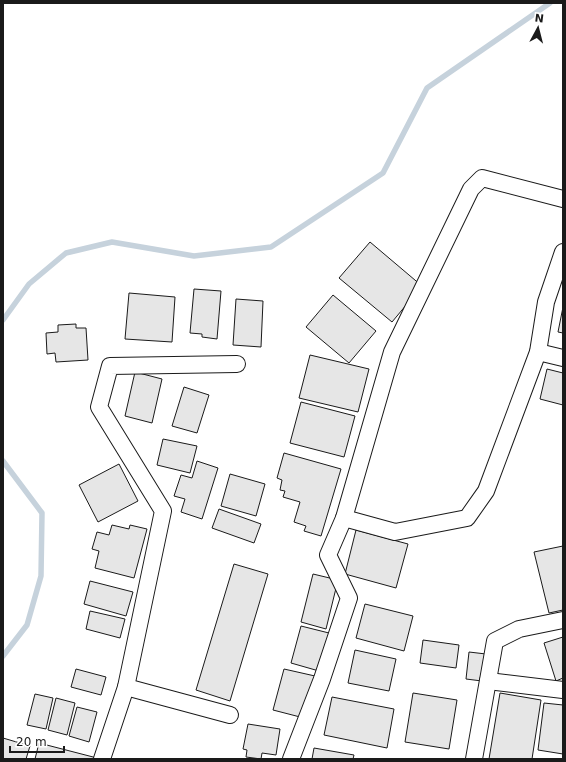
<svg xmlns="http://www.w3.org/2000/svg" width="566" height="762" font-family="'DejaVu Sans',sans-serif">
	<rect width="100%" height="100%" fill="#fff"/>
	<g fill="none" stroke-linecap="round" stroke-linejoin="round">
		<g stroke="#c6d2dc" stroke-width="5.5">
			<polyline points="3,320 29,284 66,253 112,242 194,256 271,247 383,173 427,88 550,3"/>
			<polyline points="3,461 42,513 41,576 27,625 3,656"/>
		</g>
	</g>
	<g fill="#e6e6e6" stroke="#1a1a1a">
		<polygon points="370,242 422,286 392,322 339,278"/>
		<polygon points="194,289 221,291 217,339 202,337 202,334 190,333"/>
		<polygon points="129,293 175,297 172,342 125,339"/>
		<polygon points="333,295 376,331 349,363 306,327"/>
		<polygon points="236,299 263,301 261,347 233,345"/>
		<polygon points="563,307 563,333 558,332"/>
		<polygon points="76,324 76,328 86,328 88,360 56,362 55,353 47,354 46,333 58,332 58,325"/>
		<polygon points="310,355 369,369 358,412 299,398"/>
		<polygon points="547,369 563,373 563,405 540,399"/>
		<polygon points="135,372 162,379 152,423 125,416"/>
		<polygon points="184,387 209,395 197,433 172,426"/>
		<polygon points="301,402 355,416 344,457 290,443"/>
		<polygon points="163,439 197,446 190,473 157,465"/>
		<polygon points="284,453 341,469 321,536 304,531 306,526 294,522 300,502 283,497 285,491 280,490 282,480 277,478"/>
		<polygon points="197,461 218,468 202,519 181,512 185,499 174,496 181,475 192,478"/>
		<polygon points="119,464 138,501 98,522 79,485"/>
		<polygon points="230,474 265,484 256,516 221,506"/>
		<polygon points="219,509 261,524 254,543 212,528"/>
		<polygon points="112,525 129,529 130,525 147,529 134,578 95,568 99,551 92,549 97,532 109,535"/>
		<polygon points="356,530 408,544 396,588 345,574"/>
		<polygon points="563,546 563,610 549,613 534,552"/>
		<polygon points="234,564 268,574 230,701 196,690"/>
		<polygon points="313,574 338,580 326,629 301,622"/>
		<polygon points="90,581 133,592 126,616 84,604"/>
		<polygon points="365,604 413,616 404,651 356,638"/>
		<polygon points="90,611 125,619 120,638 86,629"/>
		<polygon points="301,626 329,633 319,671 291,663"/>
		<polygon points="563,637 563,678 556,681 544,643"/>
		<polygon points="423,640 459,645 456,668 420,663"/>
		<polygon points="355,650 396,659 389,691 348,683"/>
		<polygon points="469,652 486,654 482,681 466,679"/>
		<polygon points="76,669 106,677 101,695 71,687"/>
		<polygon points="284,669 315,676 304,718 273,710"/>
		<polygon points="413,693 457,700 449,749 405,742"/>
		<polygon points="500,693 541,700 532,759 489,759"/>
		<polygon points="35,694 53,698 46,729 27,725"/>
		<polygon points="332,697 394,709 387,748 324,735"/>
		<polygon points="56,698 75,703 67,735 48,730"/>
		<polygon points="544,703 563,705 563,754 538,750"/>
		<polygon points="77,707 97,712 89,742 69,736"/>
		<polygon points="248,724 280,729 276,755 262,753 261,759 246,757 247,750 243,749"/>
		<polygon points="3,738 30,746 26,759 3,759"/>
		<polygon points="39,743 97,758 97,759 35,759"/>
		<polygon points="314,748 354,755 353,759 312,759"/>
	</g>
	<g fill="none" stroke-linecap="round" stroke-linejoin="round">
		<defs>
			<g id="street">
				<polyline points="538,352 563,358"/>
				<polyline points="344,518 395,532 467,518 486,491 538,352 546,302 563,252"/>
				<polyline points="488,681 563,690"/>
				<polyline points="126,687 230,715"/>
				<polyline points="102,759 126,687 163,511 99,407 110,366 237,364"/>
				<polyline points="291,759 322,679 349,598 328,555 344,518 392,352 471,189 482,178 563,199"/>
				<polyline points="474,759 495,641 519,629 563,620"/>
			</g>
		</defs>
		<use href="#street" stroke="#1a1a1a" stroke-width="18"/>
		<use href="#street" stroke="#fff" stroke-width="16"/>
	</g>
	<rect width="566" height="762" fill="none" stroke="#1a1a1a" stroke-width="8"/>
	<g transform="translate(538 28) rotate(7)" stroke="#ffffff" stroke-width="3" paint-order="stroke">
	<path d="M0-3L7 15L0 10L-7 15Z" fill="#1a1a1a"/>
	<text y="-6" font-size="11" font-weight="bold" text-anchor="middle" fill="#1a1a1a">N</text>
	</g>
	<path d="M10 746v6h54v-6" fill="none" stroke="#1a1a1a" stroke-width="2"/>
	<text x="16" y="746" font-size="12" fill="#1a1a1a" stroke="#ffffff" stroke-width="3" paint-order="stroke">20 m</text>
</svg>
